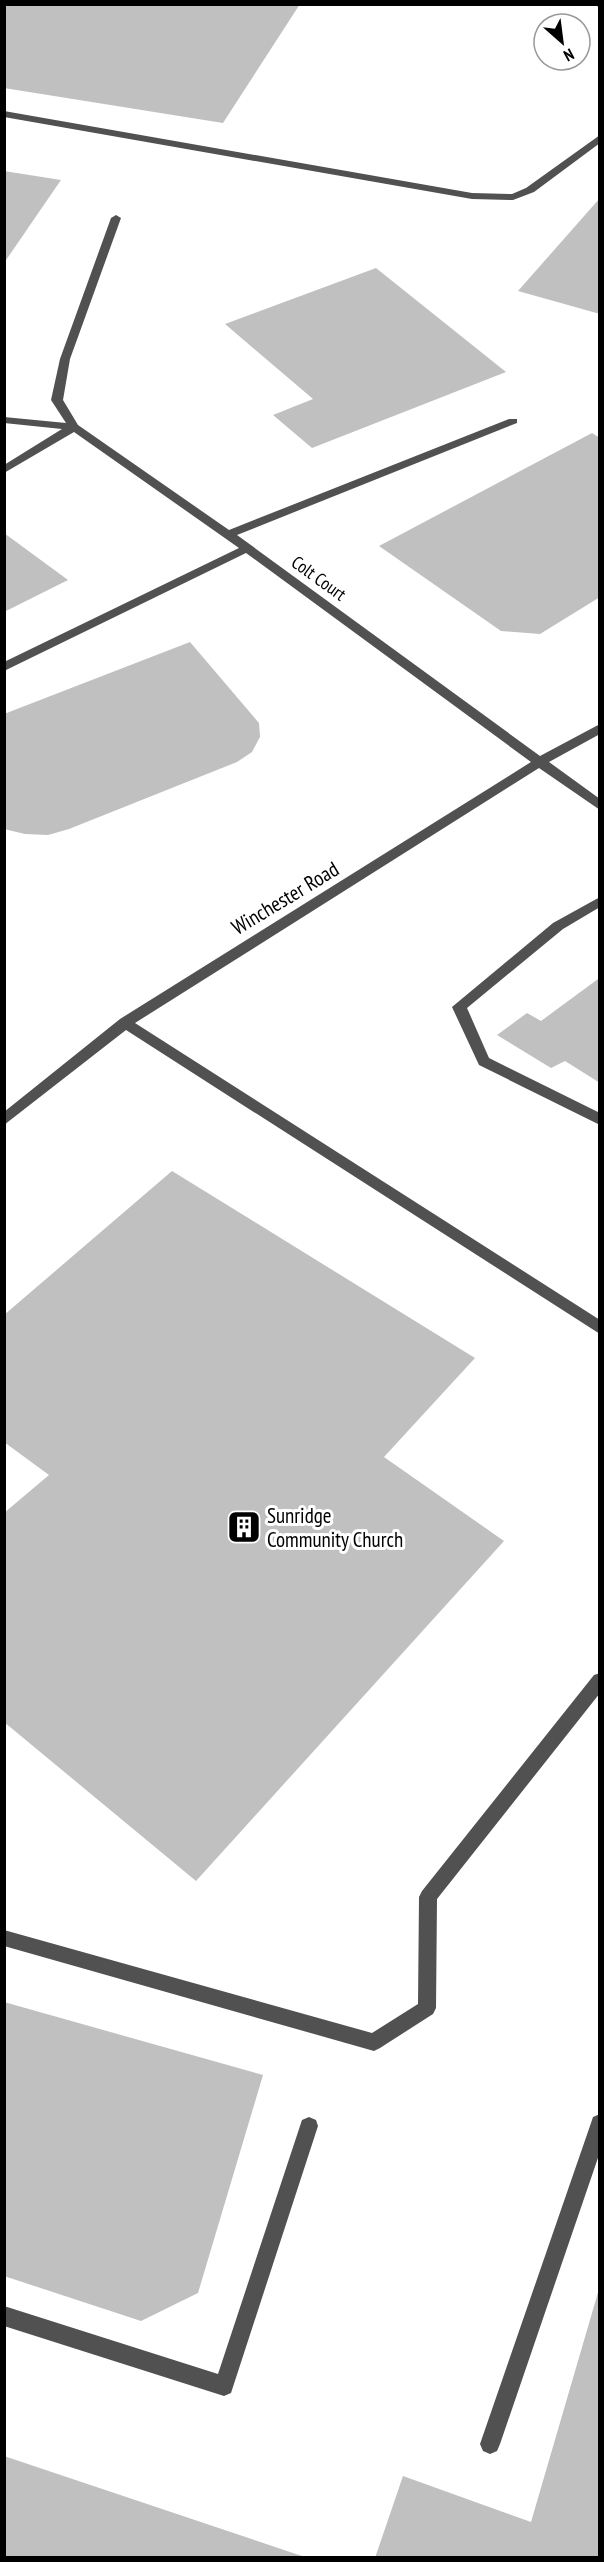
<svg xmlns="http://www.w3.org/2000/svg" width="604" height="2562" font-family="'PT Sans Narrow',sans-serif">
	<rect width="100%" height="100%" fill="#fff"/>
	<g fill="#c0c0c0">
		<polygon points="4,4 300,4 223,123 4,88"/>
		<polygon points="4,171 61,180 4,263"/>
		<polygon points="600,198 600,314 518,291"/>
		<polygon points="376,268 506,372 312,448 273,415 313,399 225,324"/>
		<polygon points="592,433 600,438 600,597 540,634 501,631 379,546"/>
		<polygon points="4,533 68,580 4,612"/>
		<polygon points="190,642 259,723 260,737 252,752 237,762 69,829 48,835 25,834 4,829 4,714"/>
		<polygon points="598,979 600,1083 565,1061 551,1068 497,1035 527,1013 541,1021"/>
		<polygon points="172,1171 475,1358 384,1457 504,1541 196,1881 4,1722 4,1513 49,1475 4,1442 4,1315"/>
		<polygon points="4,2002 263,2075 198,2293 141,2321 4,2276"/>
		<polygon points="599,2289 600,2558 375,2558 403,2476 531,2522"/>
		<polygon points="4,2456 305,2557 305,2558 4,2558"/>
	</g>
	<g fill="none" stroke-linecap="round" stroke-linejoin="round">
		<g fill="#515151" fill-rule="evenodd">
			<polygon points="594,4 600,4 600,8"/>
			<polygon points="4,111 472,193 512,194 526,188 600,135 600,143 534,192 513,200 472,199 4,117"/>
			<polygon points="116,215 121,218 70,359 63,400 78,425 229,530 509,419 517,419 517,423 237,535 540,756 600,724 600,734 549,762 600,799 600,810 539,768 135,1023 600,1320 600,1334 126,1030 4,1125 4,1112 120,1019 531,762 246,553 4,671 4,662 239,548 74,432 4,473 4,465 62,429 4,423 4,417 66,423 51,400 60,359 111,218"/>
			<polygon points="600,897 600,907 563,929 467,1008 489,1058 600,1113 600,1125 479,1065 452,1007 553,923"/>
			<polygon points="600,1673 600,1693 437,1899 436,2008 433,2014 380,2048 374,2051 4,1946 4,1930 372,2033 418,2004 419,1897 422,1891 594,1675"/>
			<polygon points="600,2114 600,2152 500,2444 497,2451 490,2454 483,2451 480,2444 591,2123 593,2117"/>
			<polygon points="309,2117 316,2120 318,2126 231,2393 224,2396 4,2326 4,2306 218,2374 300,2126 302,2120"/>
		</g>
	</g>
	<defs>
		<symbol id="building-square" viewBox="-11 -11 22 22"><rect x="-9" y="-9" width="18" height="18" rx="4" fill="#000" stroke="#fff"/><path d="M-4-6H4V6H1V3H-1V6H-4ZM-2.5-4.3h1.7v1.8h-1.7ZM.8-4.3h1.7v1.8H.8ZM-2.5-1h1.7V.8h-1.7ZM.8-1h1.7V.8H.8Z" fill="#fff"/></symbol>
	</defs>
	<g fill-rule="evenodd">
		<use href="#building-square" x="225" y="1508" width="38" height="38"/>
	</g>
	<g text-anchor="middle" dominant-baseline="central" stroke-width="6" stroke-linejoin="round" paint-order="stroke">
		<g font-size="18" fill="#000" stroke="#fff">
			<text transform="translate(319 578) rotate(36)">Colt Court</text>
		</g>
		<g font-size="21" fill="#000" stroke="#fff">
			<text transform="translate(285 898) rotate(-31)">Winchester Road</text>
		</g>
		<g font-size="21" fill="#000" stroke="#fff" text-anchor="start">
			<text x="267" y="1515">Sunridge<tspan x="267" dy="24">Community Church</tspan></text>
		</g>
	</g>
	<rect width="604" height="2562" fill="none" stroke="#000000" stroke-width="12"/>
	<g transform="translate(562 42) rotate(152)"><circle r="28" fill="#ffffff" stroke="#999999" stroke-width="1.5"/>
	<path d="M0-4.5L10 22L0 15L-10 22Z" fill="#000000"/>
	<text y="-9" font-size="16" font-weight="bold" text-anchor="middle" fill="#000000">N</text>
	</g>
</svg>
